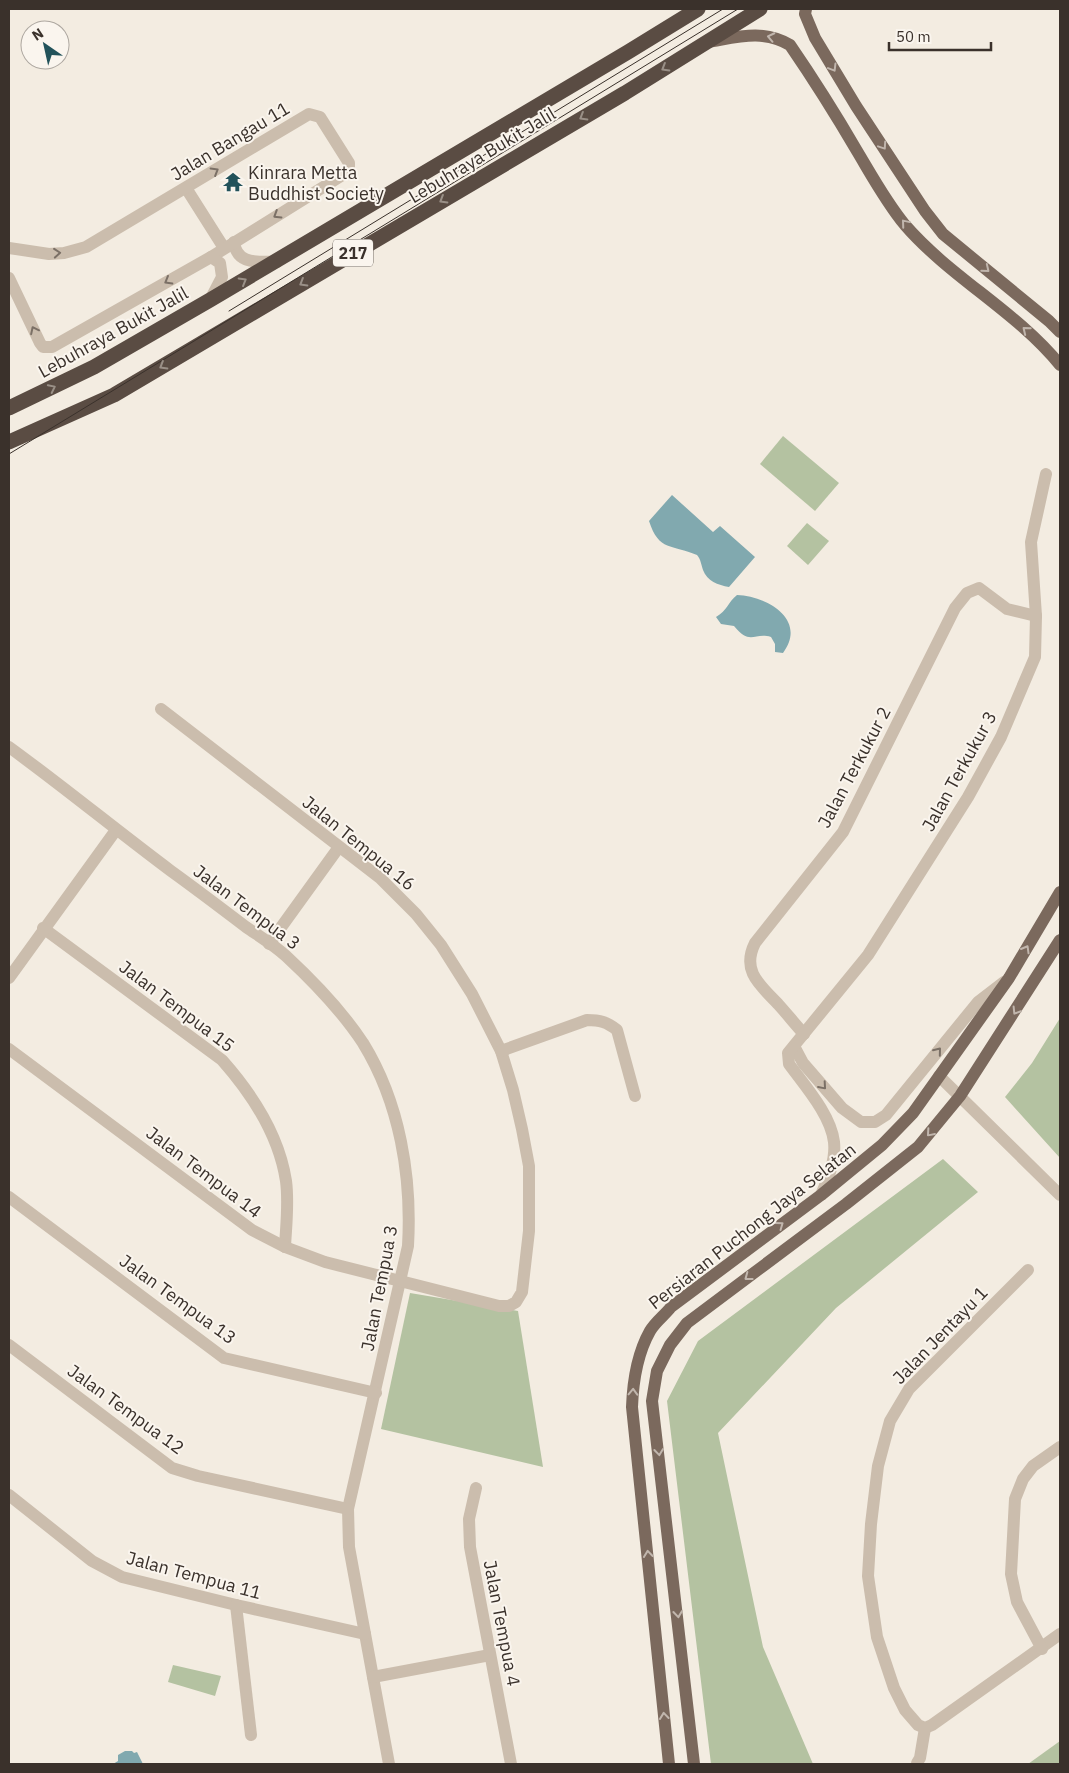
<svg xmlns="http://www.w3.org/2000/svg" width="1069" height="1773" font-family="'IBM Plex Sans',sans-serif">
	<rect width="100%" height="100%" fill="#f3ece1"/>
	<g fill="#b4c2a1">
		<polygon points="783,436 839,483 815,511 760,464"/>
		<polygon points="807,523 829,541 808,565 787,546"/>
		<polygon points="1060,1018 1060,1158 1005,1097 1032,1063"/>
		<polygon points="943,1159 978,1192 836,1308 718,1433 763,1647 813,1764 711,1764 667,1401 698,1341"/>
		<polygon points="410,1293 518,1311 543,1467 381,1429"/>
		<polygon points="173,1665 221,1676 215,1696 168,1682"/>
		<polygon points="1060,1741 1060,1764 1028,1764"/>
	</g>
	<g fill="#81a9af">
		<path d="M 672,495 L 713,532 L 720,526 L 755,557 L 729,587 C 718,585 707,581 703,570 C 701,564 701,560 697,555 C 672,544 659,552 649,521 Z"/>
		<path d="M 737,595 C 766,596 808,619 783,653 L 775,652 L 775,644 L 771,637 C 754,632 750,646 734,626 L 721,624 L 716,617 C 727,611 728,602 737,595 Z"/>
		<polygon points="125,1751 132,1751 134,1753 137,1752 143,1764 113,1764 118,1761 118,1755"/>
	</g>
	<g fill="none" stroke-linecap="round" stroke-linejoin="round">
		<g stroke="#cbbdad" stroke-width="12">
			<polyline points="186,188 224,248"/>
			<path d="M 234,242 C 237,266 259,261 277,262"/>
			<polyline points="9,248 49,254 64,253 86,247 309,114 320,117 349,163 349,171 211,257 52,347 43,347 40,343 9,278"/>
			<polyline points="210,300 222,277 220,263 211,257"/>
			<path d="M 9,747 C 64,787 116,830 171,871 C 196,889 221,908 246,927 C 259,936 274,945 286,956 C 314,982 342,1011 363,1043 C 400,1103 412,1177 408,1246 L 348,1509 L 349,1547 L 389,1764"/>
			<path d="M 43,928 L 222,1060 C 253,1095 279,1135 286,1181 C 289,1203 286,1226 285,1247"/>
			<polyline points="269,944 339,847"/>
			<polyline points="9,978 116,830"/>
			<path d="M 804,1034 C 795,1024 787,1014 778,1004 C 760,985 741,971 755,943 L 843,832 L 955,608 L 967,593 L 979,588 L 1007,609 L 1036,616"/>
			<polyline points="794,1046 803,1063 842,1108 861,1122 875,1122 886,1115 978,1002 1004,982"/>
			<polyline points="9,1049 252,1230 285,1247 325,1262 499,1306 509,1306 516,1302 522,1292 529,1231 529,1166 522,1129 513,1090 501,1051 472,994 441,945 416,914 380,878 161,709"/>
			<path d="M 501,1051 L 587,1020 C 600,1020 607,1022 617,1030 L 635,1096"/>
			<polyline points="939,1076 1060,1195"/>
			<path d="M 821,1195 C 828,1179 836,1160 834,1142 C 831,1115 805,1086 789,1064 L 788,1053 L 868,955 L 968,797 L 1001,737 L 1035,657 L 1036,616 L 1031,542 L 1046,474"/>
			<polyline points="9,1197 224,1358 376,1393"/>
			<polyline points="1028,1270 909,1389 890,1421 878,1466 871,1524 868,1576 877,1637 894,1688 905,1710 918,1725 925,1728 932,1725 1060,1634"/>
			<polyline points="9,1345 172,1468 198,1476 348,1509"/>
			<polyline points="476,1488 469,1519 470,1547 511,1764"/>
			<polyline points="9,1495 92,1561 122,1577 236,1605 365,1634"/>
			<polyline points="236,1605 251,1735"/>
			<polyline points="1042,1649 1017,1602 1011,1574 1015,1499 1023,1479 1033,1466 1060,1447"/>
			<polyline points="373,1677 490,1655"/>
			<polyline points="917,1763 920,1758 925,1728"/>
		</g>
		<g stroke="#7b695d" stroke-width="12">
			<polyline points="806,9 805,14 815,38 856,106 925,211 943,234 1049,321 1060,332"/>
			<path d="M 708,42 C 738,37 763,29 790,45 C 814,80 836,115 857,151 C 872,176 886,202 905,225 C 951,278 1016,311 1060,365"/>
			<path d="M 669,1764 L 632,1407 C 633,1380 637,1354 650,1331 C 655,1322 665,1315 671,1307 L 821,1195 L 882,1145 L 913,1113 L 1009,978 L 1060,892"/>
			<polyline points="694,1764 652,1401 657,1371 670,1345 687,1323 846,1204 918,1147 960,1096 1060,940"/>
		</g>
		<g stroke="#5a4c43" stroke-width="15">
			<polyline points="9,408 94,367 210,300 628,52 698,9"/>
			<polyline points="9,442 114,395 625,93 760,9"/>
		</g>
		<g stroke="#3a312b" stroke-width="1">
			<polyline points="229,311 723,9"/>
			<polyline points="9,454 738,9"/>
		</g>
	</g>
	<defs><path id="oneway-chevron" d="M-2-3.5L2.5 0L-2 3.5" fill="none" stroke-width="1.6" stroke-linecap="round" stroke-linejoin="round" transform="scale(1.25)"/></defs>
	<g stroke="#c1b6ad">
		<use href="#oneway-chevron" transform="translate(771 37) rotate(-168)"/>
		<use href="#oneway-chevron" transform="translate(833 68) rotate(59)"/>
		<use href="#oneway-chevron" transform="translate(883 146) rotate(56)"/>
		<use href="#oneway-chevron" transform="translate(905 223) rotate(-130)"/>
		<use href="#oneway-chevron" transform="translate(986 269) rotate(39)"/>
		<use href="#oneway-chevron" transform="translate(1026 330) rotate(-141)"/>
		<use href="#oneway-chevron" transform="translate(1026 949) rotate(-60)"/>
		<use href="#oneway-chevron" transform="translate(1016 1011) rotate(122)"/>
		<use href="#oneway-chevron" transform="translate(930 1133) rotate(131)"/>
		<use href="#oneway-chevron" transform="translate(780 1225) rotate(-36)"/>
		<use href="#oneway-chevron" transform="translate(748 1277) rotate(143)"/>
		<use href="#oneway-chevron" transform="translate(633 1392) rotate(-88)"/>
		<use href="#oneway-chevron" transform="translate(659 1452) rotate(83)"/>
		<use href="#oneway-chevron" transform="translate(648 1554) rotate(-96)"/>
		<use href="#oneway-chevron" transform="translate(678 1614) rotate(84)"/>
		<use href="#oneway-chevron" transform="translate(664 1716) rotate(-96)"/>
	</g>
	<g stroke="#9a9087">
		<use href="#oneway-chevron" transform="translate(665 68) rotate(149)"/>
		<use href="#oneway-chevron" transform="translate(583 117) rotate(149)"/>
		<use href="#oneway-chevron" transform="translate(443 200) rotate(149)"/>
		<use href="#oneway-chevron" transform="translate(243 281) rotate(-30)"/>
		<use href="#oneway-chevron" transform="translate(303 283) rotate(149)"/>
		<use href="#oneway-chevron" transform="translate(163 366) rotate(149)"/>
		<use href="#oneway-chevron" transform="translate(52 388) rotate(-26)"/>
	</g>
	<g stroke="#7b7066">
		<use href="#oneway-chevron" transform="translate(215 171) rotate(-31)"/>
		<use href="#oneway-chevron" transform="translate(277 215) rotate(148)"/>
		<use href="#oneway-chevron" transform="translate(57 253) rotate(-5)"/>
		<use href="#oneway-chevron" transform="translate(168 281) rotate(150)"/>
		<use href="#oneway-chevron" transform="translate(34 330) rotate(-116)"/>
		<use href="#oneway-chevron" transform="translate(938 1051) rotate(-51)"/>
		<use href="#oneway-chevron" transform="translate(823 1086) rotate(49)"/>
	</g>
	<defs>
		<symbol id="temple-bare" viewBox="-9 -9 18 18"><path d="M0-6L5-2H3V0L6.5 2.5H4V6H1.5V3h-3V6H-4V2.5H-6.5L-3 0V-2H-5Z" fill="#22525a" stroke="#faf5ee" stroke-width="2.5" paint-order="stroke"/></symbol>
	</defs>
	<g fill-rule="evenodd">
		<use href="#temple-bare" x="219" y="168" width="28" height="28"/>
	</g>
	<g text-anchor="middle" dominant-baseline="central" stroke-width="4" stroke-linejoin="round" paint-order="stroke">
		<rect fill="#faf5ee" stroke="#746c66" stroke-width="1" x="333" y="239.5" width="40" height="27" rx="4"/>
		<g font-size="16" font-weight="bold" fill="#3a312b">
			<text x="353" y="253">217</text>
		</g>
		<g font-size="18" fill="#3a312b" stroke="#faf5ee">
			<text transform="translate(230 141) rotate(-31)">Jalan Bangau 11</text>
			<text transform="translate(482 155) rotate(-31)">Lebuhraya Bukit Jalil</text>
			<text transform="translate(113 332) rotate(-29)">Lebuhraya Bukit Jalil</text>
			<text transform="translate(854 767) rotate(-62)">Jalan Terkukur 2</text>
			<text transform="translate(959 771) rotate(-61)">Jalan Terkukur 3</text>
			<text transform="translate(359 843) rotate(39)">Jalan Tempua 16</text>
			<text transform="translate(247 907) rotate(37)">Jalan Tempua 3</text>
			<text transform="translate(177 1006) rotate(37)">Jalan Tempua 15</text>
			<text transform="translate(204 1172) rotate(37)">Jalan Tempua 14</text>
			<text transform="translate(752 1226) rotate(-38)">Persiaran Puchong Jaya Selatan</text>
			<text transform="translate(379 1288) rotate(-79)">Jalan Tempua 3</text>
			<text transform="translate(178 1299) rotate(36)">Jalan Tempua 13</text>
			<text transform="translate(940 1335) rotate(-46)">Jalan Jentayu 1</text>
			<text transform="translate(126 1409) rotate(36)">Jalan Tempua 12</text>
			<text transform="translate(194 1575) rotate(15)">Jalan Tempua 11</text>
			<text transform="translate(502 1623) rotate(79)">Jalan Tempua 4</text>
		</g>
		<g font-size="18" fill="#3a312b" stroke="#faf5ee" text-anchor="start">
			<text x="248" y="172">Kinrara Metta<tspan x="248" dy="21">Buddhist Society</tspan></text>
		</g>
	</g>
	<rect width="1069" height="1773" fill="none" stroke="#3a312b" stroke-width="20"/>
	<g transform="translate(45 45) rotate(326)"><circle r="24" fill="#faf5ee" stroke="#ada7a0"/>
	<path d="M0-4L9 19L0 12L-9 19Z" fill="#22525a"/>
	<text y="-8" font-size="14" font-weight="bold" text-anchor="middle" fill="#3a312b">N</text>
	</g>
	<path d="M889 42v8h102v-8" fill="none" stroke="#3a312b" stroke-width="2.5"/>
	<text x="896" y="42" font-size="15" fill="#3a312b" stroke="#faf5ee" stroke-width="4" paint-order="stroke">50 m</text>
</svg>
